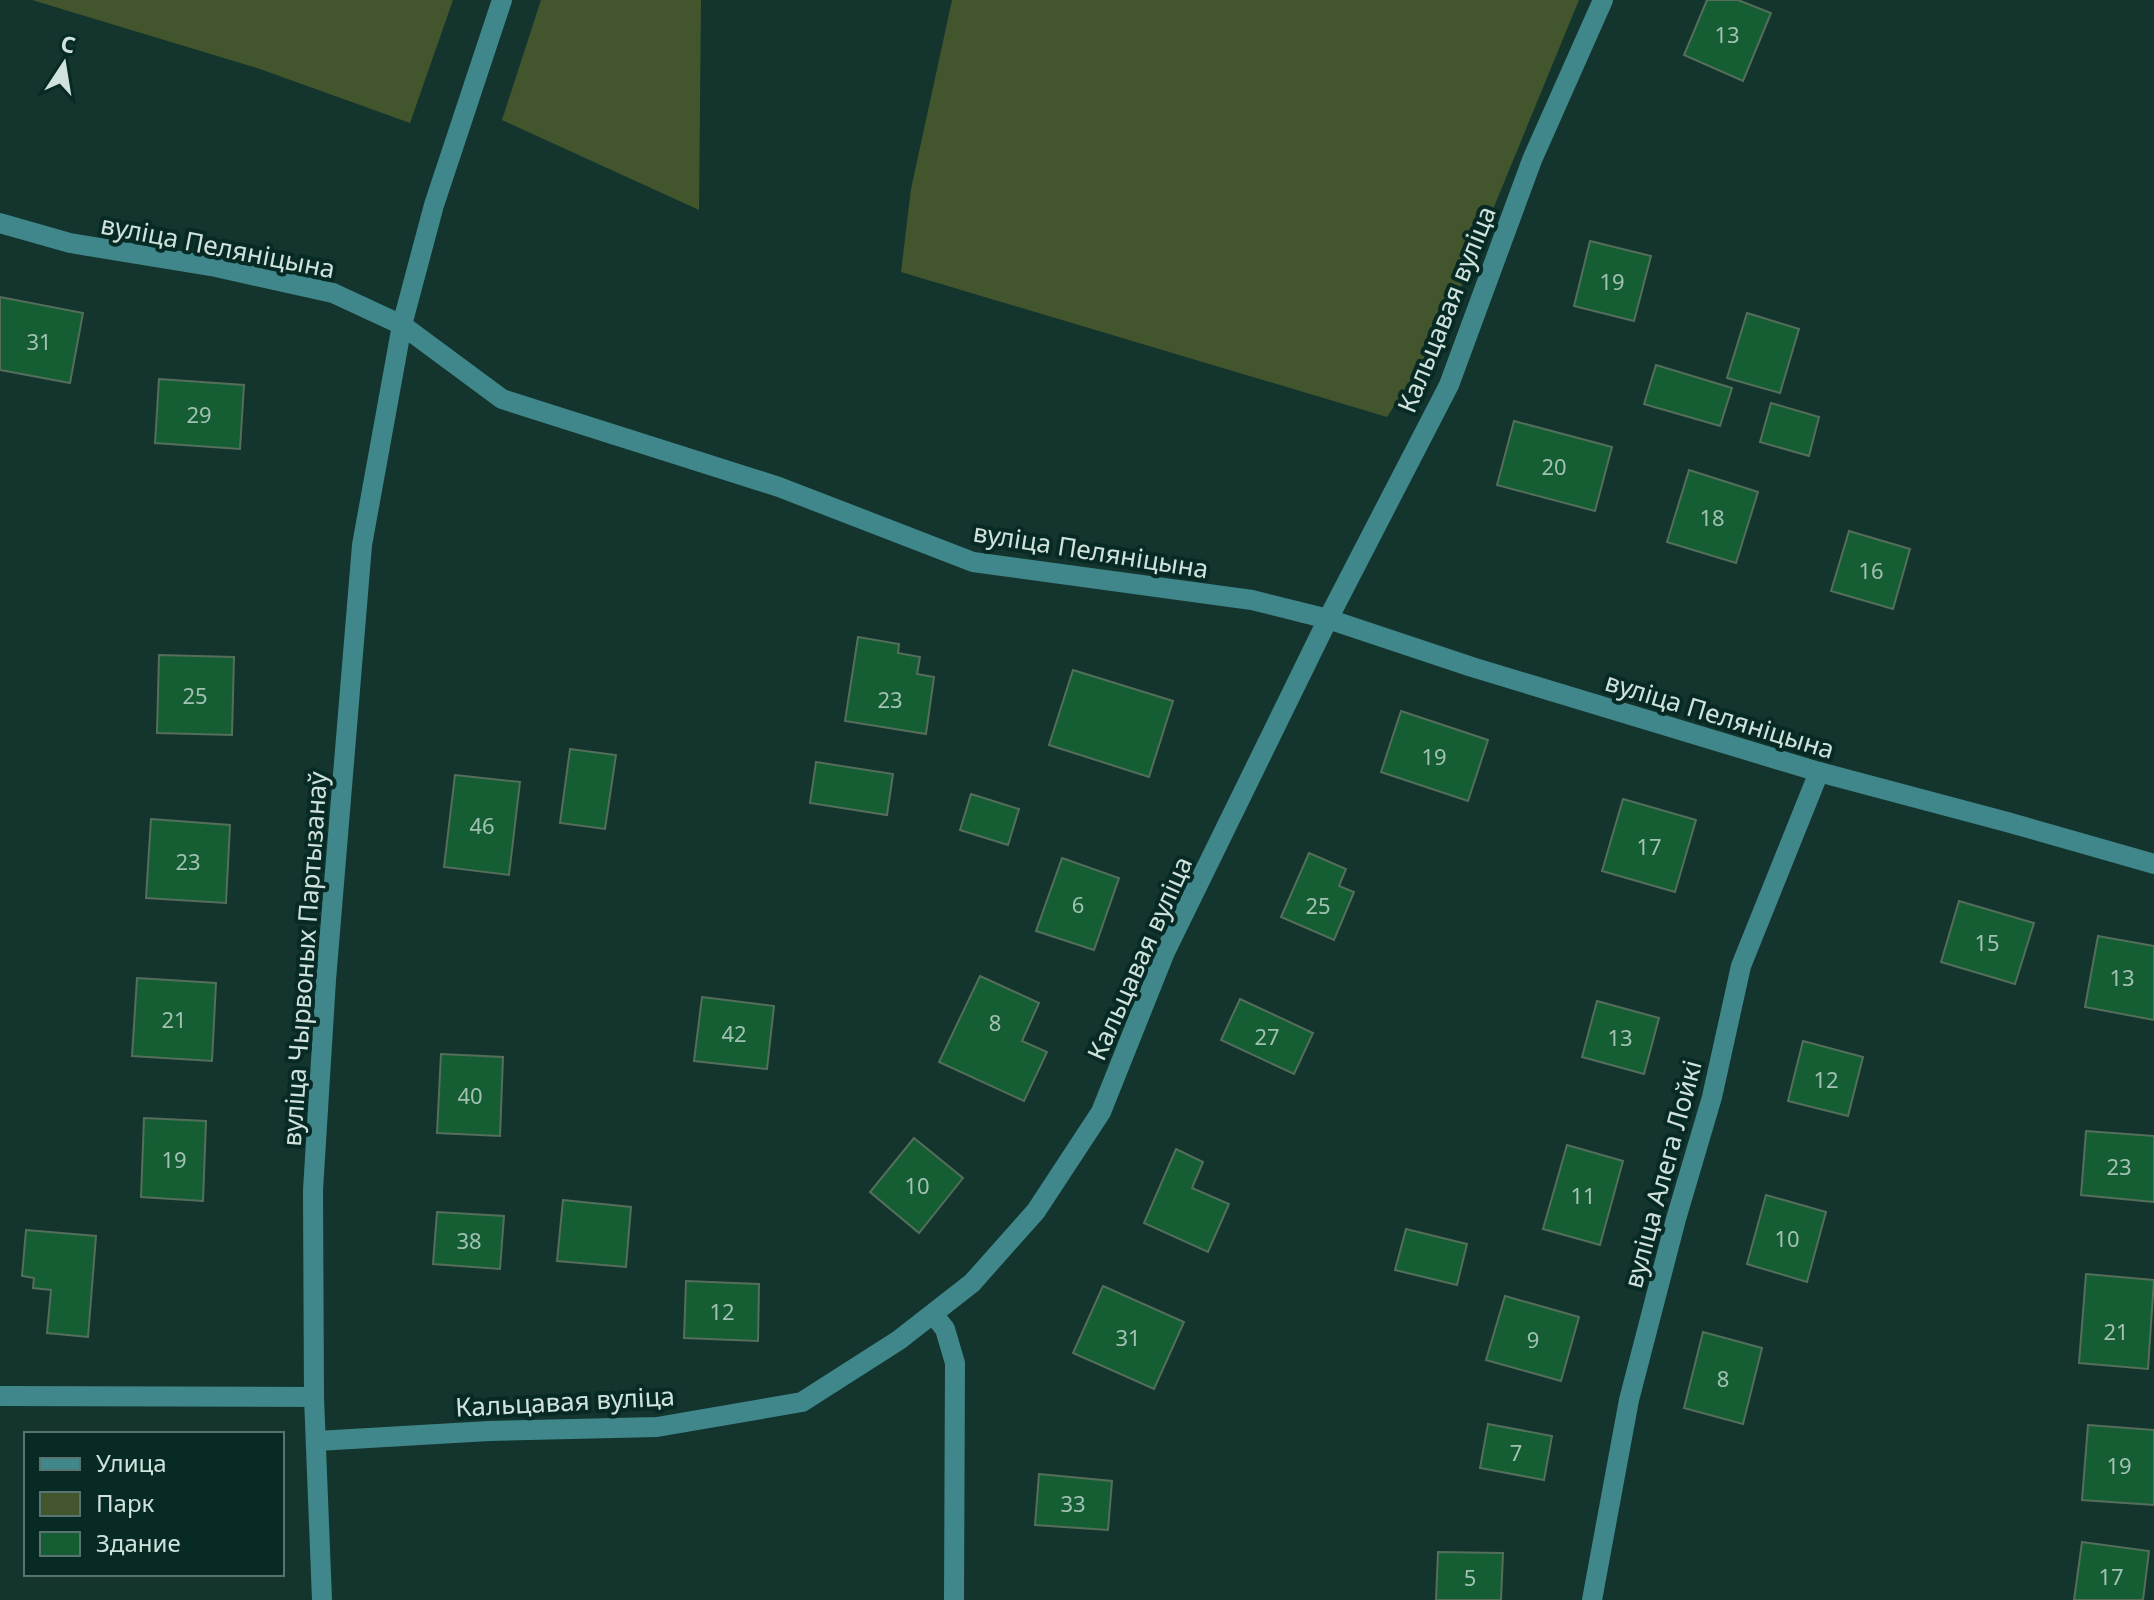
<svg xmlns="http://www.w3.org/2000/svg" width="2154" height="1600" font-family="'Noto Sans',sans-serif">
	<rect width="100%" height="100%" fill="#14352d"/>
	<g fill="#42552d">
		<polygon points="32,0 453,0 410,123 260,69"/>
		<polygon points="541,0 701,0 699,210 502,120"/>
		<polygon points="952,0 1579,0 1443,331 1387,417 901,272 911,189"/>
	</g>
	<g fill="#155e34" stroke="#556e5b" stroke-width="2">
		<polygon points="1707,0 1738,0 1771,13 1743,81 1684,55"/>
		<polygon points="1590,241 1651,256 1634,321 1574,306"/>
		<polygon points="0,297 83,313 70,383 0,370"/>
		<polygon points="1747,313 1799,329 1780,393 1727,378"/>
		<polygon points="1656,365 1732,388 1720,426 1644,404"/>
		<polygon points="159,379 244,385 240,449 155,443"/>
		<polygon points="1771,403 1819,417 1809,456 1760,442"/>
		<polygon points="1514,421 1612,447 1595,511 1497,485"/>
		<polygon points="1689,470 1758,492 1736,563 1667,542"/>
		<polygon points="1849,531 1910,549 1893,609 1831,591"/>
		<polygon points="858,637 899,644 898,653 920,657 917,674 934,677 926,734 845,721"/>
		<polygon points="159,655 234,657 232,735 157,733"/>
		<polygon points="1073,670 1173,701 1149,777 1049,745"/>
		<polygon points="1401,711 1488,740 1468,801 1381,772"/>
		<polygon points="570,749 616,755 605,829 560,823"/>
		<polygon points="816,762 893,774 887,815 810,803"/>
		<polygon points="455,775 520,782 509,875 444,867"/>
		<polygon points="971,794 1019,809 1008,845 960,830"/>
		<polygon points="1623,799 1696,820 1675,892 1602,871"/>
		<polygon points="151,819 230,825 226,903 146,898"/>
		<polygon points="1309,853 1346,869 1339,886 1354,892 1334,940 1281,917"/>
		<polygon points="1062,858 1119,878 1094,950 1036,931"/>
		<polygon points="1959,901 2034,923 2015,984 1941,962"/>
		<polygon points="2098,936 2154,946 2154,1020 2085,1007"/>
		<polygon points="980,976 1039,1003 1022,1041 1047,1052 1024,1101 939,1062"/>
		<polygon points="137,978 216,983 212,1061 132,1056"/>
		<polygon points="702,997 774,1006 767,1069 694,1061"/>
		<polygon points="1240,999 1313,1033 1294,1074 1221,1040"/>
		<polygon points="1597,1001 1659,1018 1644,1074 1582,1057"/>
		<polygon points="1803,1041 1863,1057 1848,1116 1788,1101"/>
		<polygon points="441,1054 503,1057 500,1136 437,1133"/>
		<polygon points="144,1118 206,1121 203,1201 141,1197"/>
		<polygon points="2086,1131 2154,1136 2154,1202 2081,1195"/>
		<polygon points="914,1138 963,1178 919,1233 870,1192"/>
		<polygon points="1567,1145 1623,1161 1600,1245 1543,1229"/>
		<polygon points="1176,1149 1203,1162 1192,1188 1229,1204 1208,1252 1144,1223"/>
		<polygon points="1766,1195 1826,1212 1807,1282 1747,1264"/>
		<polygon points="563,1200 631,1207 626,1267 557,1261"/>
		<polygon points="437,1212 504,1216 500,1269 433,1264"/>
		<polygon points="1406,1229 1467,1244 1457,1285 1395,1270"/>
		<polygon points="26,1230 96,1236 88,1337 47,1333 51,1290 33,1288 34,1278 22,1276"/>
		<polygon points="2086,1274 2154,1280 2148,1369 2079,1363"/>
		<polygon points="686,1281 759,1284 758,1341 684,1338"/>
		<polygon points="1103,1286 1184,1322 1154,1389 1073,1353"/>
		<polygon points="1505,1296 1579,1317 1561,1381 1486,1360"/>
		<polygon points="1703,1332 1762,1348 1743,1424 1684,1408"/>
		<polygon points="1488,1424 1552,1436 1544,1480 1480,1468"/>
		<polygon points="2088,1425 2154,1430 2154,1505 2082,1500"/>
		<polygon points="1039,1474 1112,1481 1108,1530 1035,1525"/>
		<polygon points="2082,1542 2149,1551 2143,1600 2074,1600"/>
		<polygon points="1438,1552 1503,1553 1501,1600 1436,1600"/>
	</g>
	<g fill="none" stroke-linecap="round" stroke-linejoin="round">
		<g stroke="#40878b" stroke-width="20">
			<polyline points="0,223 70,243 216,267 333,293 402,325 502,399 779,487 973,562 1252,600 1328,619 1472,667 1819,772 2007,822 2154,864"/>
			<polyline points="933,1314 945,1329 955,1363 954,1600"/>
			<polyline points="0,1396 314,1397"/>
			<polyline points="317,1441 489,1431 657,1427 802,1402 899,1340 972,1283 1036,1211 1101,1112 1165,952 1328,619 1449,385 1532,160 1603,0"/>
			<polyline points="322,1600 314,1397 313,1190 326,980 362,545 402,325 434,205 502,0"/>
			<polyline points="1592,1600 1629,1400 1676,1219 1712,1097 1741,966 1819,772"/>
		</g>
	</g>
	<g text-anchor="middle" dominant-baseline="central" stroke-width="8" stroke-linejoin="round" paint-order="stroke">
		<g font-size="22" fill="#a1c1b3">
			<text x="1727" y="34">13</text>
			<text x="1612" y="281">19</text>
			<text x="39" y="341">31</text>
			<text x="199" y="414">29</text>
			<text x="1554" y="466">20</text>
			<text x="1712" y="517">18</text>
			<text x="1871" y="570">16</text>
			<text x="195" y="695">25</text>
			<text x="890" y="699">23</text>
			<text x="1434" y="756">19</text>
			<text x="482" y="825">46</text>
			<text x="1649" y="846">17</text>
			<text x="188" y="861">23</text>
			<text x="1078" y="904">6</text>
			<text x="1318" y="905">25</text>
			<text x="1987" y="942">15</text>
			<text x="2122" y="977">13</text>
			<text x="174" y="1019">21</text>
			<text x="995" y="1022">8</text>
			<text x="734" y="1033">42</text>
			<text x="1267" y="1036">27</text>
			<text x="1620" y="1037">13</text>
			<text x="1826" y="1079">12</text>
			<text x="470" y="1095">40</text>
			<text x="174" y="1159">19</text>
			<text x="2119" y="1166">23</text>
			<text x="917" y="1185">10</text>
			<text x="1583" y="1195">11</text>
			<text x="1787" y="1238">10</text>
			<text x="469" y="1240">38</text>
			<text x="722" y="1311">12</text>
			<text x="2116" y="1331">21</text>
			<text x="1128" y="1337">31</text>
			<text x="1533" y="1339">9</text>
			<text x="1723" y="1378">8</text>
			<text x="1516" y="1452">7</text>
			<text x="2119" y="1465">19</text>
			<text x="1073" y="1503">33</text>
			<text x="2111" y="1576">17</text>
			<text x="1470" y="1577">5</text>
		</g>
		<g font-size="26" fill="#d0e2dd" stroke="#082a24">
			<text transform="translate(218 246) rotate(11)">вуліца Пеляніцына</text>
			<text transform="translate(1446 309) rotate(-68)">Кальцавая вуліца</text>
			<text transform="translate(1091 550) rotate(9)">вуліца Пеляніцына</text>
			<text transform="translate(1720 715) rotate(17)">вуліца Пеляніцына</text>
			<text transform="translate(1139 958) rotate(-66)">Кальцавая вуліца</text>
			<text transform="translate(304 959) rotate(-86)">вуліца Чырвоных Партызанаў</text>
			<text transform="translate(1662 1174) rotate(-75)">вуліца Алега Лойкі</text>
			<text transform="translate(565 1401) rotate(-3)">Кальцавая вуліца</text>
		</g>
	</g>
	<rect x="24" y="1432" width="260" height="144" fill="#082a24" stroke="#58746e" stroke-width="2"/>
	<rect x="40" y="1458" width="40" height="12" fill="#40878b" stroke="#58746e" stroke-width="2"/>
	<text x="96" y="1472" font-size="24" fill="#d0e2dd">Улица</text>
	<rect x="40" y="1492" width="40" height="24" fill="#42552d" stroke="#58746e" stroke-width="2"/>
	<text x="96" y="1512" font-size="24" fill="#d0e2dd">Парк</text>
	<rect x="40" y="1532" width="40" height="24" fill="#155e34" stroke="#58746e" stroke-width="2"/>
	<text x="96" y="1552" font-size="24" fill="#d0e2dd">Здание</text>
	<g transform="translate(64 64) rotate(12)" stroke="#082a24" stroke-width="6" paint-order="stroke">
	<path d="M0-6L14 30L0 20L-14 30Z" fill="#d0e2dd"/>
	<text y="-12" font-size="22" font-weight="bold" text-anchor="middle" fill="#d0e2dd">С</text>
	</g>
</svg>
